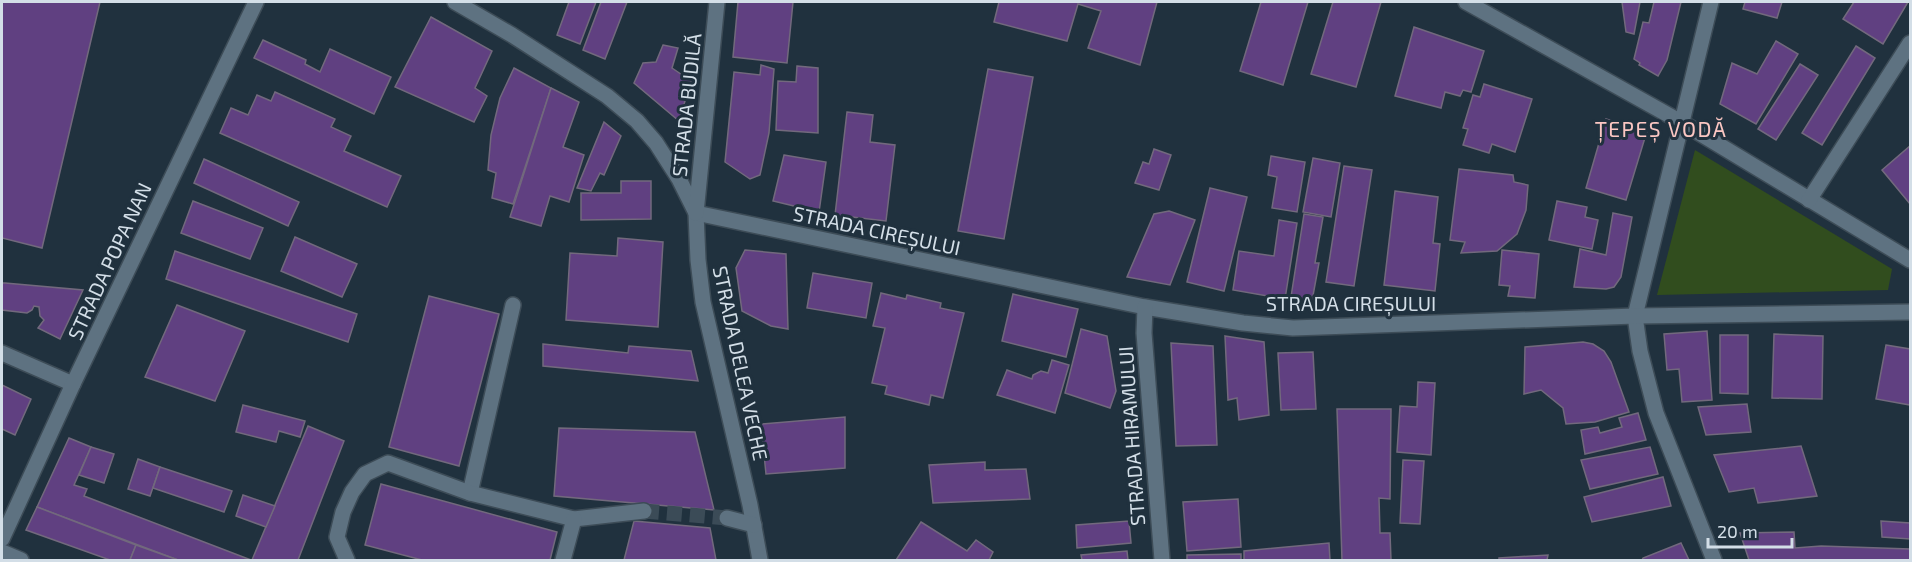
<svg xmlns="http://www.w3.org/2000/svg" width="1912" height="562" font-family="'Exo 2',sans-serif">
	<rect width="100%" height="100%" fill="#20313e"/>
	<polygon fill="#314d1e" points="1695,150 1892,269 1888,290 1657,295"/>
	<g fill="#604081" stroke="#72697d" stroke-width="1.5">
		<polygon points="2,2 100,2 42,248 2,238"/>
		<polygon points="569,2 596,2 580,44 557,35"/>
		<polygon points="601,2 627,2 605,59 583,50"/>
		<polygon points="738,2 793,2 787,63 733,57"/>
		<polygon points="999,2 1157,2 1140,65 1088,48 1101,11 1078,4 1067,41 994,22"/>
		<polygon points="1261,2 1308,2 1283,85 1240,71"/>
		<polygon points="1333,2 1381,2 1356,87 1311,74"/>
		<polygon points="1622,2 1640,2 1634,34 1626,32"/>
		<polygon points="1654,2 1681,2 1667,60 1658,76 1639,65 1640,63 1634,59 1643,22 1649,23"/>
		<polygon points="1745,2 1782,2 1777,18 1743,9"/>
		<polygon points="1854,2 1908,2 1883,44 1843,19"/>
		<polygon points="431,17 492,51 475,88 487,96 474,122 395,87"/>
		<polygon points="1414,27 1484,51 1471,92 1463,90 1460,96 1445,92 1441,108 1395,96"/>
		<polygon points="263,40 306,60 305,64 320,72 330,49 391,77 374,114 254,58"/>
		<polygon points="1776,41 1798,54 1756,124 1720,104 1732,63 1757,74"/>
		<polygon points="663,45 678,48 672,68 691,81 679,121 634,83 643,63 656,62"/>
		<polygon points="1856,46 1875,58 1822,145 1802,133"/>
		<polygon points="1800,64 1818,75 1776,140 1758,129"/>
		<polygon points="761,65 774,69 769,133 760,175 750,179 725,162 734,72 760,75"/>
		<polygon points="797,66 818,68 818,133 776,130 778,81 796,82"/>
		<polygon points="514,68 551,88 513,204 492,198 496,173 488,170 491,135 500,98"/>
		<polygon points="988,69 1033,77 1004,239 958,231"/>
		<polygon points="1484,84 1532,99 1515,152 1492,144 1489,153 1463,145 1468,129 1463,128 1473,95 1480,97"/>
		<polygon points="551,88 579,102 563,147 584,155 569,202 550,196 541,226 510,217"/>
		<polygon points="275,92 335,119 331,127 351,136 344,151 401,176 387,207 220,133 231,108 248,115 257,95 271,101"/>
		<polygon points="847,112 873,115 870,142 895,145 886,221 835,215"/>
		<polygon points="1606,119 1647,131 1626,200 1586,188"/>
		<polygon points="604,122 621,136 604,175 600,173 591,191 577,188"/>
		<polygon points="1910,146 1910,204 1882,170"/>
		<polygon points="1154,149 1171,155 1159,190 1135,183 1143,162 1149,164"/>
		<polygon points="784,155 826,162 819,212 773,201"/>
		<polygon points="1271,156 1305,162 1297,212 1272,208 1277,177 1268,175"/>
		<polygon points="1313,158 1340,163 1331,217 1303,212"/>
		<polygon points="204,159 299,202 288,226 194,183"/>
		<polygon points="1344,166 1372,170 1354,286 1326,282"/>
		<polygon points="1459,169 1513,175 1514,182 1528,185 1526,210 1517,234 1497,251 1461,253 1465,242 1450,240"/>
		<polygon points="621,181 651,181 651,219 581,220 581,193 621,193"/>
		<polygon points="1210,188 1247,197 1224,291 1187,282"/>
		<polygon points="1395,191 1438,197 1433,243 1440,244 1435,291 1384,285"/>
		<polygon points="193,201 263,228 250,259 181,233"/>
		<polygon points="1557,201 1587,207 1585,217 1598,220 1592,249 1549,240"/>
		<polygon points="1169,211 1195,220 1170,285 1127,277 1154,214"/>
		<polygon points="1613,213 1632,217 1621,277 1614,287 1606,289 1574,287 1580,249 1606,255"/>
		<polygon points="1304,214 1323,217 1315,263 1319,263 1312,301 1291,297"/>
		<polygon points="1279,220 1297,223 1285,299 1233,290 1239,251 1274,256"/>
		<polygon points="295,237 357,264 342,297 281,271"/>
		<polygon points="618,238 663,242 658,327 566,320 570,253 617,256"/>
		<polygon points="745,250 786,254 788,329 771,326 742,311 736,268"/>
		<polygon points="1502,250 1539,254 1535,298 1508,296 1510,286 1499,285"/>
		<polygon points="175,251 357,314 348,342 166,279"/>
		<polygon points="813,273 872,283 866,318 807,308"/>
		<polygon points="2,283 5,283 83,290 60,339 38,328 44,320 40,316 39,307 34,306 32,310 27,313 2,310"/>
		<polygon points="881,293 906,299 907,295 941,303 940,308 964,313 943,398 931,395 929,405 885,394 887,386 872,383 885,328 873,326"/>
		<polygon points="1013,294 1078,309 1066,357 1002,341"/>
		<polygon points="429,296 499,314 459,466 389,447"/>
		<polygon points="177,305 245,331 215,401 145,377"/>
		<polygon points="1081,329 1107,336 1116,391 1110,408 1065,393"/>
		<polygon points="1707,331 1712,400 1682,402 1679,369 1667,370 1664,334"/>
		<polygon points="1774,334 1823,336 1822,399 1772,398"/>
		<polygon points="1720,335 1748,335 1748,394 1720,393"/>
		<polygon points="1225,336 1264,342 1269,415 1239,420 1237,398 1228,400"/>
		<polygon points="1583,342 1593,344 1604,351 1611,362 1629,412 1595,422 1566,424 1563,408 1541,390 1524,394 1525,347"/>
		<polygon points="1171,343 1213,346 1217,445 1176,446"/>
		<polygon points="543,344 628,353 629,346 691,351 698,381 543,366"/>
		<polygon points="1886,345 1910,349 1910,405 1876,399"/>
		<polygon points="1313,352 1316,409 1281,410 1278,353"/>
		<polygon points="1052,360 1069,365 1055,413 997,395 1007,370 1032,379 1033,375 1041,371 1048,373"/>
		<polygon points="1418,382 1435,383 1431,455 1397,452 1400,406 1417,407"/>
		<polygon points="2,385 31,399 15,435 2,429"/>
		<polygon points="1747,404 1751,432 1706,435 1698,407"/>
		<polygon points="243,405 305,421 300,437 279,431 276,442 236,432"/>
		<polygon points="1337,409 1391,409 1390,499 1379,498 1380,533 1390,533 1391,560 1342,560"/>
		<polygon points="1638,413 1646,440 1585,454 1581,430 1598,427 1600,433 1622,427 1619,418"/>
		<polygon points="845,417 845,468 766,474 761,424"/>
		<polygon points="308,426 344,441 298,560 252,560"/>
		<polygon points="559,428 695,432 714,510 554,496"/>
		<polygon points="69,438 91,447 74,485 87,489 84,496 251,560 178,560 37,507"/>
		<polygon points="1801,446 1817,496 1758,503 1754,488 1729,492 1714,455"/>
		<polygon points="91,447 114,454 104,483 79,475"/>
		<polygon points="1650,447 1658,474 1590,489 1581,460"/>
		<polygon points="138,459 160,467 150,496 128,489"/>
		<polygon points="1403,460 1424,461 1420,524 1400,523"/>
		<polygon points="985,462 985,470 1026,469 1030,499 933,503 929,465"/>
		<polygon points="160,467 232,491 224,512 153,488"/>
		<polygon points="1663,477 1671,506 1592,522 1584,497"/>
		<polygon points="381,484 557,532 550,560 422,560 365,545"/>
		<polygon points="243,495 275,506 266,527 236,516"/>
		<polygon points="1238,499 1241,547 1187,551 1183,502"/>
		<polygon points="37,507 136,545 130,560 110,560 26,530"/>
		<polygon points="634,521 710,528 716,560 624,560"/>
		<polygon points="1129,521 1131,543 1077,548 1076,525"/>
		<polygon points="1881,521 1910,523 1910,539 1882,537"/>
		<polygon points="921,522 967,551 976,540 993,552 989,560 896,560"/>
		<polygon points="1794,532 1795,548 1821,546 1910,549 1910,560 1749,560 1740,533"/>
		<polygon points="1329,543 1330,560 1244,560 1244,551"/>
		<polygon points="1681,543 1689,560 1642,560 1643,558"/>
		<polygon points="136,545 178,560 130,560"/>
		<polygon points="1127,551 1128,560 1082,560 1081,555"/>
		<polygon points="1241,554 1241,560 1187,560 1187,555"/>
		<polygon points="1548,555 1547,560 1499,560 1499,558"/>
	</g>
	<g fill="none" stroke-linecap="round" stroke-linejoin="round">
		<polyline stroke="#3b4b57" stroke-width="15" stroke-dasharray="15 8" stroke-linecap="butt" points="644,511 727,518"/>
		<defs>
			<g id="minor">
				<polyline points="455,2 512,35 607,96 637,121 656,143 679,179 696,213 698,260 703,302 750,505 760,560"/>
				<polyline points="1466,2 1681,122 1910,260"/>
				<polyline points="1711,2 1635,316 1640,351 1656,413 1714,560"/>
				<polyline points="1809,200 1910,43"/>
				<polyline points="696,213 1145,307 1243,323 1293,328 1635,316 1910,312"/>
				<polyline points="696,213 717,2"/>
				<polyline points="1145,307 1144,333 1162,560"/>
				<polyline points="2,353 73,384"/>
				<polyline points="470,493 513,305"/>
				<polyline points="727,518 754,525"/>
				<polyline points="2,539 73,384 256,2"/>
				<polyline points="2,552 21,560"/>
				<polyline points="347,560 337,537 343,512 352,492 365,474 388,463 470,493 574,519 644,511"/>
				<polyline points="563,560 574,519"/>
			</g>
		</defs>
		<use href="#minor" stroke="#3d4c57" stroke-width="18"/>
		<use href="#minor" stroke="#5e7281" stroke-width="15"/>
	</g>
	<g text-anchor="middle" dominant-baseline="central" stroke-width="6" stroke-linejoin="round" paint-order="stroke">
		<g font-size="20" fill="#d3dee7" stroke="#20313e">
			<text transform="translate(686 105) rotate(-84)">STRADA BUDILĂ</text>
			<text transform="translate(877 230) rotate(12)">STRADA CIREȘULUI</text>
			<text transform="translate(109 261) rotate(-65)">STRADA POPA NAN</text>
			<text x="1351" y="303">STRADA CIREȘULUI</text>
			<text transform="translate(741 363) rotate(78)">STRADA DELEA VECHE</text>
			<text transform="translate(1131 436) rotate(-94)">STRADA HIRAMULUI</text>
		</g>
		<g font-size="21" letter-spacing="1.5" fill="#fbc7c3" stroke="#20313e">
			<text x="1661" y="128">ȚEPEȘ VODĂ</text>
		</g>
	</g>
	<rect width="1912" height="562" fill="none" stroke="#d3dee7" stroke-width="6"/>
	<path d="M1708 538v9h84v-9" fill="none" stroke="#d3dee7" stroke-width="3"/>
	<text x="1717" y="538" font-size="18" fill="#d3dee7" stroke="#20313e" stroke-width="4.5" paint-order="stroke">20 m</text>
</svg>
